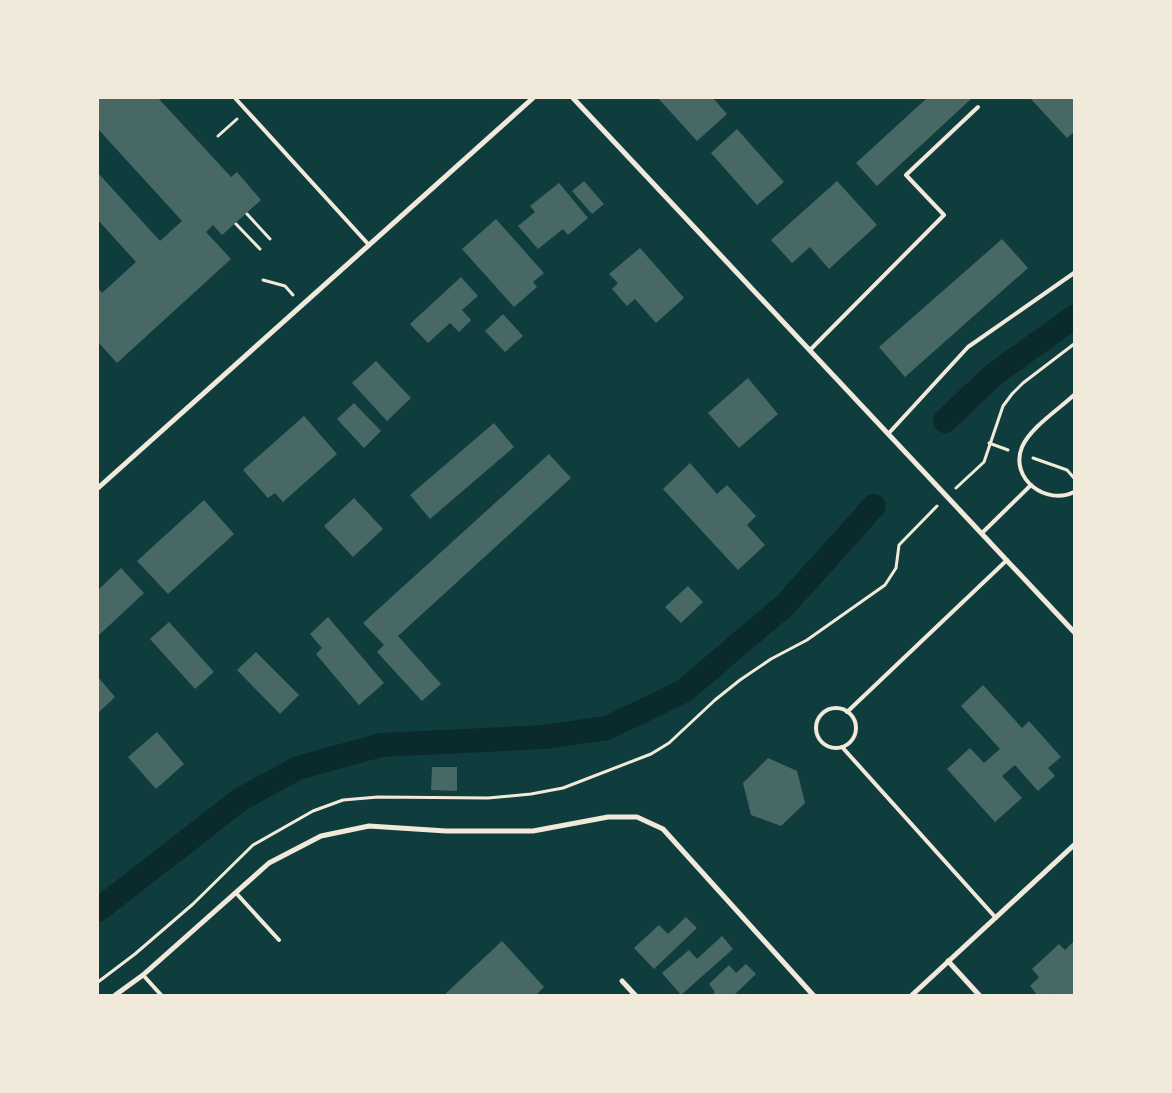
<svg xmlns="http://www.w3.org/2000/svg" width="1172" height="1093" font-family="Cabin,sans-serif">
	<rect width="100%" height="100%" fill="#0f3d3e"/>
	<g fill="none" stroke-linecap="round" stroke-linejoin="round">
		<g stroke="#0a2a2b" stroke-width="24">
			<polyline points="945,421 993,375 1074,317"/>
			<polyline points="98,910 241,799 298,768 381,745 544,737 607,728 684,691 785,605 874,506"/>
		</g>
	</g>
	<g fill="#486865">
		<polygon points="98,98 158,98 231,177 237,172 261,200 222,235 213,225 206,232 231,259 117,363 98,342 98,288 102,293 136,262 98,220 98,173 160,241 182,221 98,129"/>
		<polygon points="658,98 713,98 727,114 697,141"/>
		<polygon points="927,98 972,98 877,186 856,163"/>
		<polygon points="1030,98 1074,98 1074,132 1067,138"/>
		<polygon points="737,129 784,182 757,205 711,153"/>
		<polygon points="584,181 604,204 592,214 572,191"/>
		<polygon points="837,181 877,225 829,269 810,247 792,263 771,240"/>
		<polygon points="559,183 588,218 568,235 563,229 538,249 518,226 535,212 530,206"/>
		<polygon points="496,219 544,273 533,282 537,287 514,307 462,249"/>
		<polygon points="1002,239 1028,268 905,377 879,347"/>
		<polygon points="640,248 684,298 656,323 635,299 627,306 612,289 618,283 609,274"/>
		<polygon points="461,277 478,296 462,310 471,320 459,332 450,323 428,343 410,324"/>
		<polygon points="503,314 523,336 505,352 485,331"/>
		<polygon points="376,361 411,398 387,421 352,383"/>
		<polygon points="748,378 778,414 739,448 708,413"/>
		<polygon points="354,403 381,431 364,448 337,419"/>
		<polygon points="304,416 337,454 283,502 275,493 268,498 243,470"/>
		<polygon points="494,423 514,447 430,519 410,495"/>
		<polygon points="549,454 571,478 398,636 441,684 422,701 377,652 384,645 363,623"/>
		<polygon points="690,463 717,494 727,485 756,516 747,525 765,545 738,570 663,489"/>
		<polygon points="354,498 383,529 353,557 324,526"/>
		<polygon points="204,500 234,534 168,594 137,561"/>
		<polygon points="121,568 144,593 98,636 98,590"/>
		<polygon points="688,586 703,602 681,623 665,607"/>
		<polygon points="328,617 384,683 359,705 316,654 322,648 310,634"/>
		<polygon points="169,622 214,672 195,689 150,639"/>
		<polygon points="256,652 299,695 280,714 237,670"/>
		<polygon points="98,677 115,697 98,713"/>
		<polygon points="983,685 1022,728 1029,721 1061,757 1048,768 1055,776 1038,791 1015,765 1002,776 1022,798 995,822 947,769 970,748 984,763 1000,749 961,706"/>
		<polygon points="157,732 184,764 156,789 128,757"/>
		<polygon points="768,758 797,771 805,803 781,826 751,815 743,783"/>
		<polygon points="432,767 457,767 457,791 431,790"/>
		<polygon points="686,917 697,928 654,969 634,948 659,925 668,934"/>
		<polygon points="722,936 733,949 681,995 662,973 689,950 697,959"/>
		<polygon points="502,941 544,987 535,996 443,996"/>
		<polygon points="1074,941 1074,996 1056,996 1054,993 1051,996 1038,996 1030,986 1039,977 1032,969 1059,944 1065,950"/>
		<polygon points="746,964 756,974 733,996 711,996 715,992 709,984 729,965 736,973"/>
	</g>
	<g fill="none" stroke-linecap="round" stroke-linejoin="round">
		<g stroke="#f1e9da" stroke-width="3">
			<polyline points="218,136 237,119"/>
			<polyline points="247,214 270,239"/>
			<polyline points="236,224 260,249"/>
			<polyline points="263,280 285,286 293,295"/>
			<polyline points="989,443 1008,450"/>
			<polyline points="1033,458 1067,470 1074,478"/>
			<polyline points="956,488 984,462 1003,406 1012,394 1023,383 1074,344"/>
			<polyline points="98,982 135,954 193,904 253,845 313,811 343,800 378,797 488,798 531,794 563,788 651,754 669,743 715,700 740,680 771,659 807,640 885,585 896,568 899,545 937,506"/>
		</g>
		<g stroke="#f1e9da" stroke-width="4">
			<polyline points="235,98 369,245"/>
			<polyline points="810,350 944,215 906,175 978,107"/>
			<path d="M 1074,395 C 1059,409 1030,428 1022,447 C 1009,479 1047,506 1074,492"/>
			<polyline points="889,433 968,347 1074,273"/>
			<polyline points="982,533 1031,485"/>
			<circle cx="836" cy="728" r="20"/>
			<polyline points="847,712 1007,560"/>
			<polyline points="842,747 996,918"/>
			<polyline points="236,893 279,940"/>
			<polyline points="143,975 162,996"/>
		</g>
		<g stroke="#f1e9da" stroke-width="5">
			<polyline points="573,98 1074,632"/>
			<polyline points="98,488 533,98"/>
			<polyline points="948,961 980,996"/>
			<polyline points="622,981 636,996"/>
			<polyline points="114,996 143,975 269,863 321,836 369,826 446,831 533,831 608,817 637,817 663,829 814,996"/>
			<polyline points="911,996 1074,845"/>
		</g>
	</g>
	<rect width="1172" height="1093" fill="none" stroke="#f1e9da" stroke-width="198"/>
</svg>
